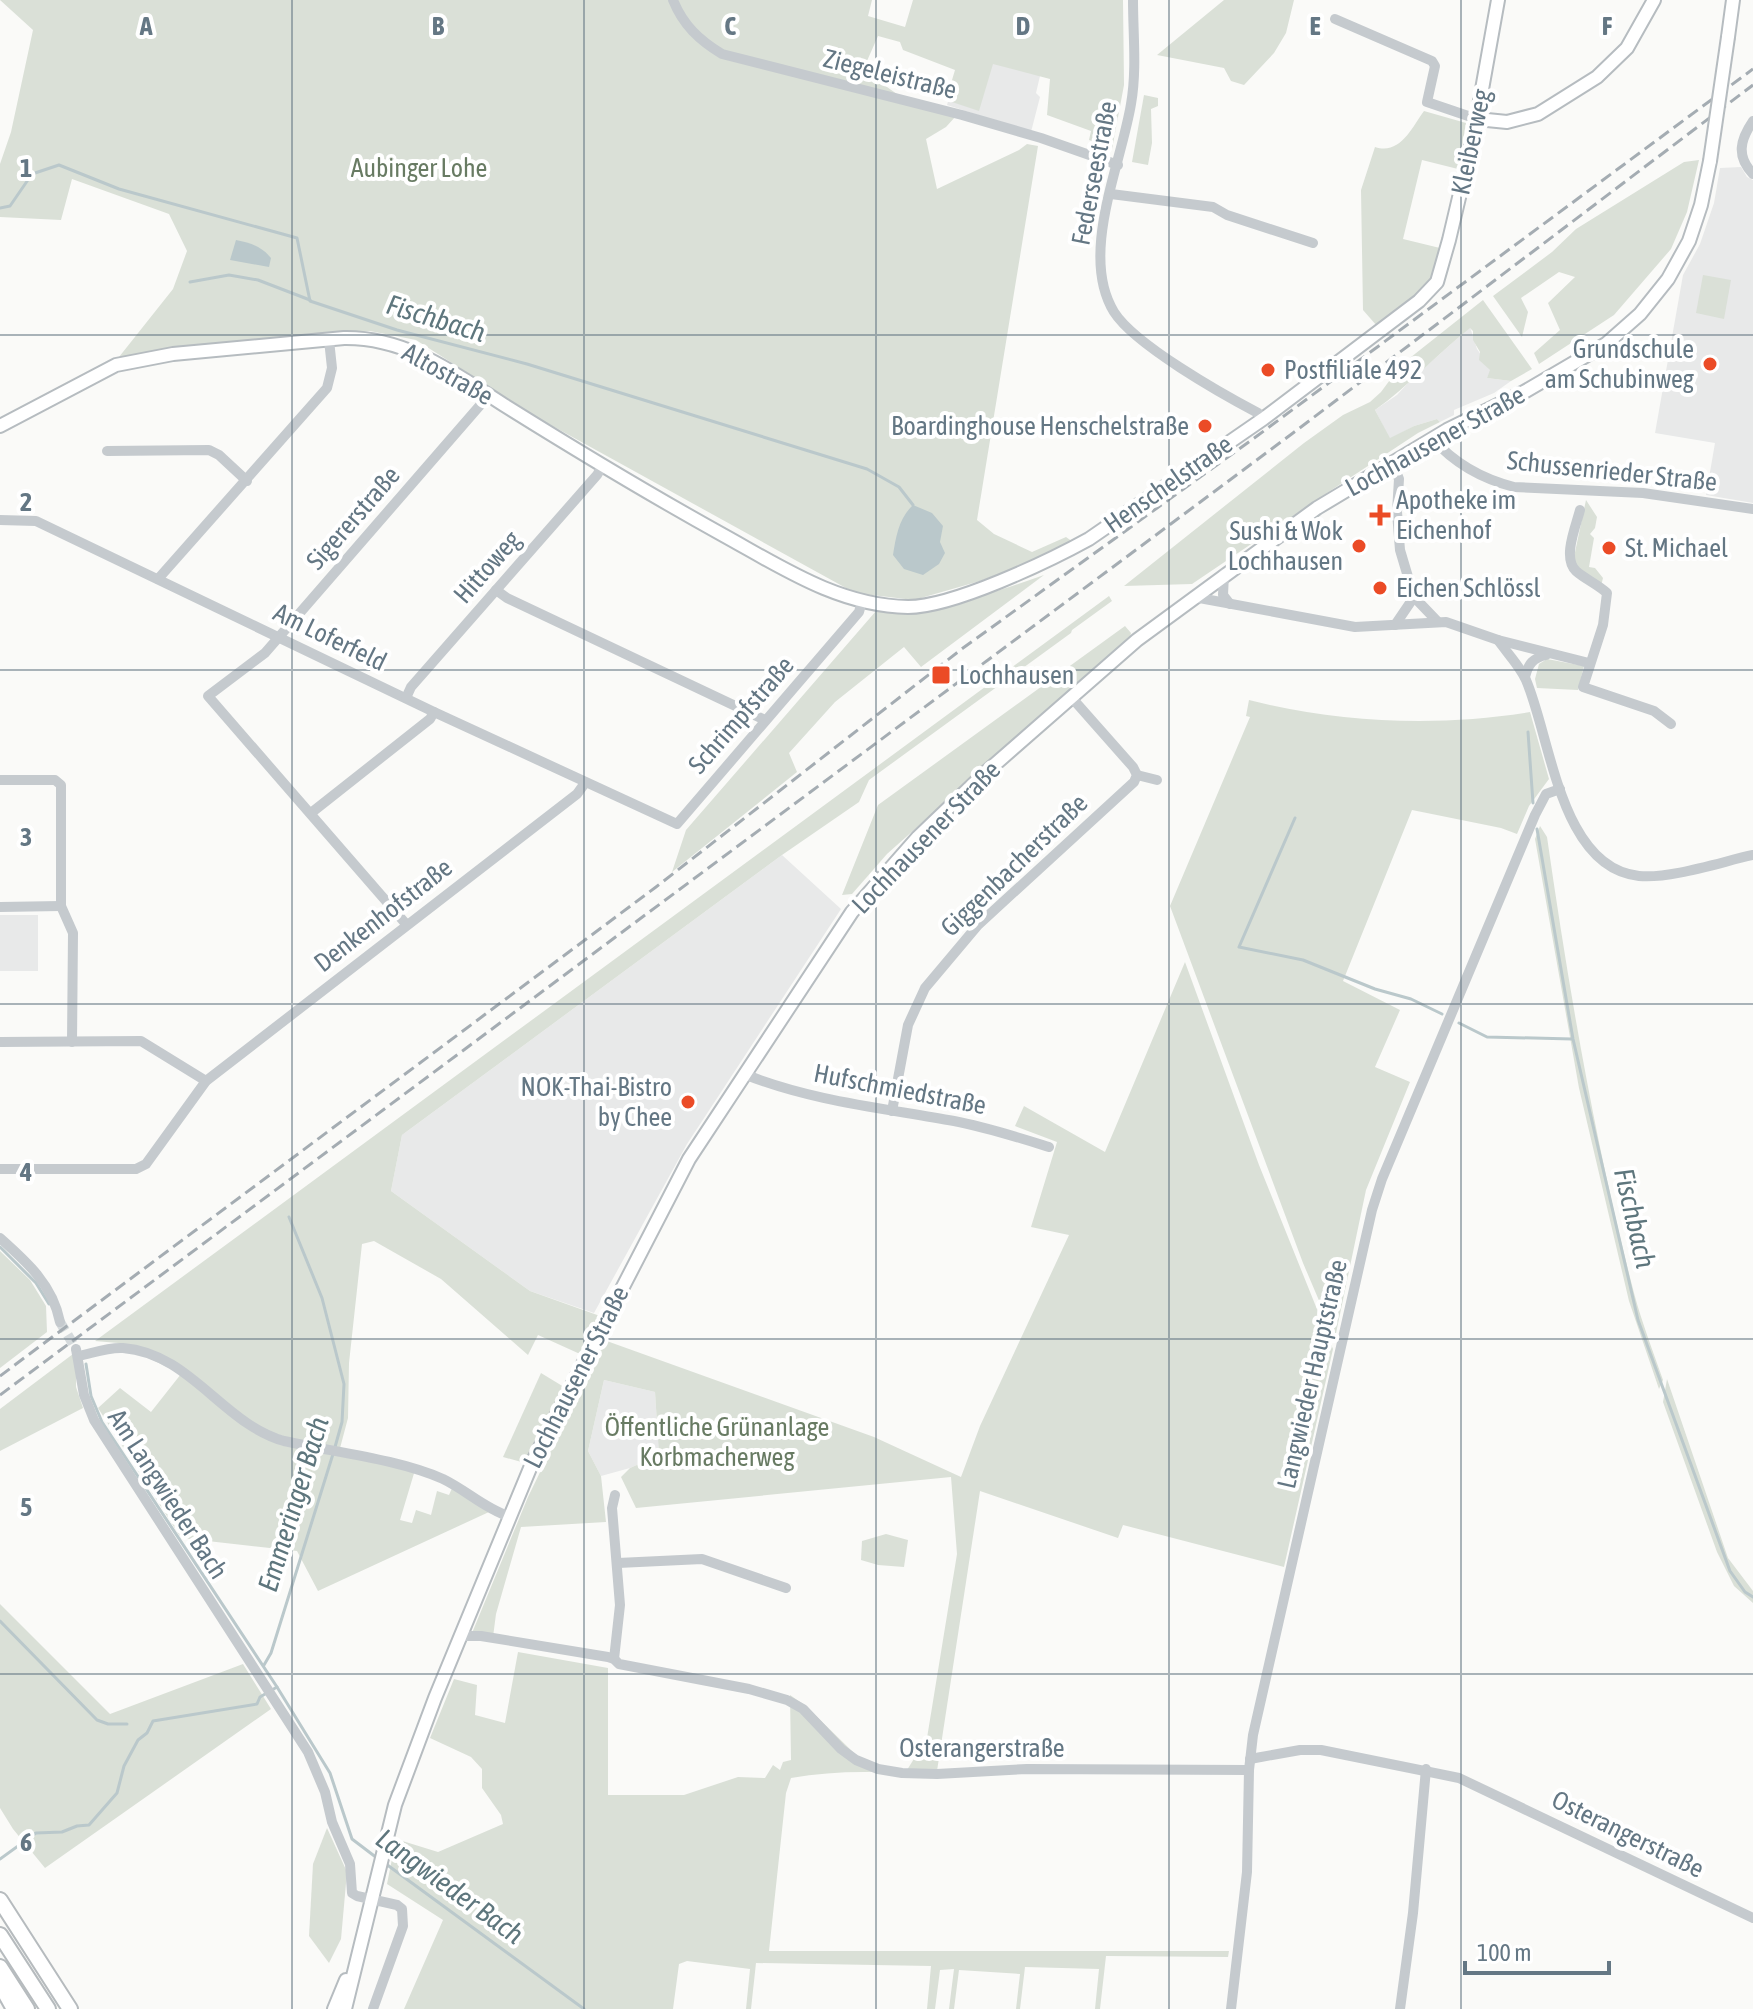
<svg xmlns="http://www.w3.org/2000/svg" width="1753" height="2009" font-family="'Asap Condensed',sans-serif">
	<rect width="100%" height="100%" fill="#fafaf8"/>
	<g fill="#e8e9e9">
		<polygon points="967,34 1022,42 1040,76 1036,93 1040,97 1031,132 947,105"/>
		<polygon points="1741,167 1747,177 1753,180 1753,503 1706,495 1715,443 1655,433 1683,275 1700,244 1714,203 1720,168"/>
		<polygon points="1470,327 1477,349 1491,370 1487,378 1511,381 1494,393 1454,410 1454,415 1440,422 1437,419 1414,426 1390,439 1375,410 1397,395 1410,381"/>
		<polygon points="782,855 841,909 687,1144 594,1313 530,1291 391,1191 402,1135"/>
		<rect x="0" y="915" width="38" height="56"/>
		<polygon points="604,1380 655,1392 659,1455 630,1468 601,1476 588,1451"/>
	</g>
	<g fill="#dae0d7">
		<polygon points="0,0 872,0 868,16 905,27 913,0 1123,0 1124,85 1112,149 1089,140 1091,131 1047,115 1050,79 993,64 979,111 946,100 955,70 903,50 900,42 878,36 863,70 911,104 956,116 946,127 926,139 937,189 1019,150 1027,144 1038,146 977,520 994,534 1032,552 1066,537 1073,542 1039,559 980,581 914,600 855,593 538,418 416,340 370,331 119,357 173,289 187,251 169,214 72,179 61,220 0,217 0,164 11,132 33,30"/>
		<polygon points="1224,0 1294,0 1286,33 1274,53 1244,85 1231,81 1224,68 1157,55"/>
		<polygon points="1144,95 1158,98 1158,106 1151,109 1152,143 1148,165 1132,162"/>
		<path d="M 1424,111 L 1466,123 L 1458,169 L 1422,160 L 1403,239 L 1440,248 L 1431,279 L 1416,296 L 1377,326 L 1363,310 L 1361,190 L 1375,147 C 1400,155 1411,129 1424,111 Z"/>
		<polygon points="1699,160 1687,212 1671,249 1614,315 1539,364 1534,353 1560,330 1548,303 1575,277 1559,272 1521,298 1528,312 1522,337 1493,296 1552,252 1576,229 1684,162"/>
		<polygon points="1703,275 1731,280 1724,319 1696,313"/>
		<path d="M 1483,300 L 1532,369 L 1511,381 L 1487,378 L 1490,370 L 1479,360 L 1480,352 L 1473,340 L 1473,331 L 1470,328 C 1437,354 1409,386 1375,410 L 1390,438 L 1414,426 L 1437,419 L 1440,422 L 1418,433 L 1333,489 L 1192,584 L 1124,586 L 1304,443 L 1343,415 L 1370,402 L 1381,392 L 1401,365 Z"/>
		<polygon points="1586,500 1597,517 1595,528 1590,534 1594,538 1589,567 1595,568 1603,578 1601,586 1575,565 1574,557"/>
		<path d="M 1044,575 L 921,667 L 904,647 L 835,702 L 789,753 L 797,772 L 672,872 L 686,830 L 876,611 C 939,611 985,596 1044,575 Z"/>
		<polygon points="1109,596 1112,601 1072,630 1071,633 869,780 859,802 782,855 402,1135 391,1191 530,1291 600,1316 580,1354 538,1335 528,1355 441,1279 374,1241 362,1244 349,1363 348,1418 339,1452 259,1429 210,1388 118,1343 95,1341"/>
		<polygon points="1125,626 1131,633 1130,637 887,854 852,894 842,895 878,805"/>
		<polygon points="1547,659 1584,666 1578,690 1537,688 1535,679 1539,664"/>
		<path d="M 1249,700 C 1340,723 1438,727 1530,712 L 1549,779 L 1529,806 L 1517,834 L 1501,828 L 1412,810 L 1343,981 L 1400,1010 L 1375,1067 L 1410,1082 L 1366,1190 L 1335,1338 L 1303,1263 L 1170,906 L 1250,717 L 1246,716 Z"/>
		<path d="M 1540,826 L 1547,837 C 1569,990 1595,1143 1634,1293 C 1642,1323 1653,1351 1663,1380 L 1659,1389 L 1629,1301 L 1579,1088 L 1535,839 Z"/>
		<path d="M 1185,962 L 1259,1165 L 1333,1349 L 1284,1567 L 1123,1525 L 1118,1538 L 980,1491 L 937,1771 C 888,1773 839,1769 791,1778 L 786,1793 L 769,1951 L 1229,1951 L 1228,1957 L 1106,1956 L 1100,2009 L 1095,2009 L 1099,1969 L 1025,1967 L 1020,2009 L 1016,2009 L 1020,1974 L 959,1970 L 954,2009 L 949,2009 L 954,1969 L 940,1970 L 935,2009 L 927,2009 L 931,1966 L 756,1963 L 751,2009 L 746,2009 L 750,1969 L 687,1961 L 679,1964 L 673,2009 L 404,2009 L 443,1920 L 387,1884 L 396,1839 L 438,1852 L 503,1824 L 501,1815 L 482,1788 L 482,1769 L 471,1757 L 430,1738 L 454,1679 L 477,1685 L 475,1715 L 505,1723 L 518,1652 L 608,1668 L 608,1795 L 684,1795 L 738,1777 L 765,1778 L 773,1765 L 780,1770 L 783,1762 L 791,1760 L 790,1695 L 806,1706 L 858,1757 L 879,1766 L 907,1770 L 927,1738 L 957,1554 L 951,1477 L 636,1508 L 621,1477 L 630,1468 L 659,1455 L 655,1392 L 604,1380 L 588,1451 L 601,1476 L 606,1522 L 521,1527 L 496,1614 L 493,1637 L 472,1633 L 528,1497 L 604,1340 L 874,1437 L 961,1477 L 980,1426 L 1069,1235 L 1031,1227 L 1057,1142 L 1015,1126 L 1024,1106 L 1105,1152 Z"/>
		<polygon points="0,1251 30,1280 46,1306 47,1332 0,1368"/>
		<polygon points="73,1354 76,1358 76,1387 83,1408 0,1451 0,1409"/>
		<polygon points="541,1373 564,1387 525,1463 503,1457"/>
		<polygon points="181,1374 248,1427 415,1470 400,1520 412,1523 416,1510 431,1515 437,1491 449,1495 453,1486 489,1512 318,1591 297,1551 181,1538 98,1408 120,1388 151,1412"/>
		<polygon points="1667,1379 1728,1558 1753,1591 1753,1603 1734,1586 1717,1552 1663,1402"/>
		<polygon points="886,1534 908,1540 904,1567 878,1565 861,1560 862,1541"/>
		<polygon points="0,1604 110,1714 243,1664 271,1709 45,1868 13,1829 0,1808"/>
		<polygon points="327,1828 347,1872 341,1939 329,1963 309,1936 313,1864"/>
	</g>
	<g fill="#bac8cb">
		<path d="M 236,240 C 251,243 261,246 271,258 L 269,267 L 230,260 Z"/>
		<path d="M 913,505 L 932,513 L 943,526 L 940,542 L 945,553 L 939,564 L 923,575 L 904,569 L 893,555 C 896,536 899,518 913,505 Z"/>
	</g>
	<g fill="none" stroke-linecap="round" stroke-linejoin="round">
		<g stroke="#bac8cb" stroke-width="3">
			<polyline points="0,208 10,206 32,174 59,165 119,189 297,238 310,301 397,330 527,364 867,469 899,487 913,505"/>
			<polyline points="190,282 229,275 258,280 310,300"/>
			<polyline points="1528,732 1533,803"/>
			<polyline points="1295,818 1239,947 1303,960 1375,989 1411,999 1442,1014"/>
			<polyline points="1537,829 1573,1039 1638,1320 1730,1571 1745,1592 1753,1597"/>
			<polyline points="1459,1023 1487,1037 1572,1039"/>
			<polyline points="289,1217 322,1298 344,1384 342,1422 335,1447"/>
			<polyline points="0,1247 36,1283 49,1304"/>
			<polyline points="86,1364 91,1396 102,1422 277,1687"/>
			<polyline points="0,1621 97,1720 108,1724 127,1724"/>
			<polyline points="264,1665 271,1653 333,1454"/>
			<polyline points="0,1859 36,1833 62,1832 77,1826 89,1825 117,1793 124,1766 138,1740 147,1733 153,1721 257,1704 260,1697 277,1687 330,1773 352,1839 377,1858"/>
			<polyline points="386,1864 584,2009"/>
		</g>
		<polyline stroke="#d4d9db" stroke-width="10" stroke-dasharray="10 5" stroke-linecap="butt" points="60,1322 76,1349"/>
		<defs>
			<g id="major">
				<polyline points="1728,37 1733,0"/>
				<polyline points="1477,119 1507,122 1538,114 1597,77 1627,48 1654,0"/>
				<path d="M 0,426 L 116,365 L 173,354 L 344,338 C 406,337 454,373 504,405 C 576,450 649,494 723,535 C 781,567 839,606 908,607 C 953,607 1049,561 1089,539 L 1263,419 L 1419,301 L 1437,282 L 1449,240 L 1474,134 L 1498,0"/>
				<polyline points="334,2009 346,1980"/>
				<polyline points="345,2009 395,1805 435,1698 533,1461 689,1159 852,912 918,837 985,773 1137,640 1317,508 1447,430 1524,392 1606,344 1640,314 1668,279 1689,241 1701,205 1710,161"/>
			</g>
			<g id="highway">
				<polyline points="0,1900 70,2009"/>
				<polyline points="0,1935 48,2009"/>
				<polyline points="0,1967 27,2009"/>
				<polyline points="0,1984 14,2009"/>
			</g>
		</defs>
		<use href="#major" stroke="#b6bcc0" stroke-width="16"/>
		<use href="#highway" stroke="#b6bbbe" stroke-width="18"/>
		<g stroke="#c5cace" stroke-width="10">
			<path d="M 673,0 C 683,25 699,40 722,54 L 962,115 L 1041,138 L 1118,165"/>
			<path d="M 1133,0 C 1133,34 1137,70 1131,104 C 1121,165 1079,255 1114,312 C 1135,345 1222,394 1258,413 L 1263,419"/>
			<polyline points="1335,19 1432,61 1435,66 1427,102 1477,119"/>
			<path d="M 1753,121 C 1740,140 1736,156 1753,174"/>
			<polyline points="1111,194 1213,207 1227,215 1313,243"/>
			<path d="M 1433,439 C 1454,463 1483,479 1514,487 L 1643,493 L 1753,509"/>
			<polyline points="107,451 209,450 219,455 247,481"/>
			<polyline points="1392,462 1399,479 1397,512 1400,550 1414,597 1437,621"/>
			<path d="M 1580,510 C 1576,526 1562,558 1576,571 C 1585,579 1597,584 1607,593 L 1603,625 L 1583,687 L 1654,711 L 1671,724"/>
			<polyline points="0,520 36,521 434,712 677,824 859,612 862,601"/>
			<polyline points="1224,574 1223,595 1230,604"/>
			<polyline points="158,579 327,388 332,368 329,340"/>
			<polyline points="496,590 507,598 765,720"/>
			<polyline points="1194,597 1355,627 1446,622 1498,640 1589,663"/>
			<polyline points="1395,625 1414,597"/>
			<path d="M 1498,640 C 1507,653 1520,666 1526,680 C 1551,738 1560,868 1639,876 C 1670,879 1721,862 1753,855"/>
			<path d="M 1525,677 C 1528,664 1533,658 1546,655"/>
			<polyline points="406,698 411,687 597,475 603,465"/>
			<polyline points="1137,775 1157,780"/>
			<polyline points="0,780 55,780 61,785 61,906 73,933 72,1042"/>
			<polyline points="311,813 430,719 434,712"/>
			<polyline points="0,907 61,906"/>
			<polyline points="406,924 208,696 265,653 489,395"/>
			<polyline points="0,1042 141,1041 206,1081"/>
			<path d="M 744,1074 C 811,1101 883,1108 954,1121 C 986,1127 1017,1137 1049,1147"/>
			<polyline points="892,1111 908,1025 925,988 978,925 1134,782 1137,775 1133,767 1072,698"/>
			<polyline points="0,1169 136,1169 146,1164 206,1081 577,794 585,783"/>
			<path d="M 0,1238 C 27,1262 53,1285 60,1322"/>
			<polyline points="76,1349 84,1395 94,1420 308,1752 325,1792 332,1822 350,1864 352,1893 357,1896 397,1905 402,1909 403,1926 373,2009"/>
			<path d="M 79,1356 C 93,1353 108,1347 123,1348 C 190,1353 223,1424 284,1441 C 333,1452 398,1459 443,1479 C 466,1490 484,1508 508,1516"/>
			<polyline points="618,1563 702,1559 786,1588"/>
			<polyline points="460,1636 481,1636 608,1657 614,1659 619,1664 749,1689 787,1700 803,1709 841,1749 856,1760 878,1769 902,1773 937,1774 1027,1769 1249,1770"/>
			<polyline points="614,1659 620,1605 612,1508 615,1495"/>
			<polyline points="1250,1759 1300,1750 1321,1750 1459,1778 1753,1918"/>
			<polyline points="1231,2009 1247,1872 1249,1770 1253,1735 1372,1210 1382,1179 1535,815 1546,794 1560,789"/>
			<polyline points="1400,2009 1413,1913 1426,1769"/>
		</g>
		<use href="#major" stroke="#fff" stroke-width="12"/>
		<use href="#highway" stroke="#fff" stroke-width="14"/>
		<g stroke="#a4acb2" stroke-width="3" stroke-dasharray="12 6" stroke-linecap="butt">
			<polyline points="0,1376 656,887 963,648 1257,436 1753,69"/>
			<polyline points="0,1395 1293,433 1753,85"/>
		</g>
		<defs>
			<polyline id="major-bridge" points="1710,161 1728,37"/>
		</defs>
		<use href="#major-bridge" stroke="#b6bcc0" stroke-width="16" stroke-linecap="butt"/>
		<use href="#major-bridge" stroke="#fff" stroke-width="12"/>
	</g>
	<path fill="none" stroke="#647784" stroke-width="2" stroke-opacity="0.55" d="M 292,0 L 292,2009M 584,0 L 584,2009M 876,0 L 876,2009M 1169,0 L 1169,2009M 1461,0 L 1461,2009M 0,335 L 1753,335M 0,670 L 1753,670M 0,1004 L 1753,1004M 0,1339 L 1753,1339M 0,1674 L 1753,1674"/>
	<g fill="#eb4b26" stroke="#fff" stroke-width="3">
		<circle cx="1710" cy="364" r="8"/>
		<circle cx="1268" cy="370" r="8"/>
		<circle cx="1205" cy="426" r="8"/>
		<path d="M1376 503h8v8h8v8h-8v8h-8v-8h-8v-8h8z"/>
		<circle cx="1359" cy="546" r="8"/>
		<circle cx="1609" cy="548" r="8"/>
		<circle cx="1380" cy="588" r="8"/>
		<rect x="931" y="665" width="20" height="20" rx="4"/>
		<circle cx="688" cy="1102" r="8"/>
	</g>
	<g text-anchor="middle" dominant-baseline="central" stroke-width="8" stroke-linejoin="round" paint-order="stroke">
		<g font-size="26" fill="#647784" stroke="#fff">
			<text transform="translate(890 74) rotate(14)">Ziegeleistraße</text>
			<text transform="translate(1471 142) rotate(-78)">Kleiberweg</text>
			<text transform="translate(1094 173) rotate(-79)">Federseestraße</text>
			<text transform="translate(448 374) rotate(29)">Altostraße</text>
			<text transform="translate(1435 441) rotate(-29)">Lochhausener Straße</text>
			<text transform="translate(1612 471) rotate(6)">Schussenrieder Straße</text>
			<text transform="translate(1168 484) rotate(-35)">Henschelstraße</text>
			<text transform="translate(353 518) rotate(-49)">Sigererstraße</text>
			<text transform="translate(487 567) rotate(-49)">Hittoweg</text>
			<text transform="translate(330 637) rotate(26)">Am Loferfeld</text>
			<text transform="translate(741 715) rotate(-49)">Schrimpfstraße</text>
			<text transform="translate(926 837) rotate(-46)">Lochhausener Straße</text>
			<text transform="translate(1014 865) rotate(-44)">Giggenbacherstraße</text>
			<text transform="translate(383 915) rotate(-38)">Denkenhofstraße</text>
			<text transform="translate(900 1089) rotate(11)">Hufschmiedstraße</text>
			<text transform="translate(1312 1374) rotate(-77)">Langwieder Hauptstraße</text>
			<text transform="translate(576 1377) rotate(-63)">Lochhausener Straße</text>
			<text transform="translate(168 1494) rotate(57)">Am Langwieder Bach</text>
			<text x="982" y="1748">Osterangerstraße</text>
			<text transform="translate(1628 1834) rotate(26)">Osterangerstraße</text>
		</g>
		<g font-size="26" fill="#687b63" stroke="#fff">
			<text x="419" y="168">Aubinger Lohe</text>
			<text x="717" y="1427">Öffentliche Grünanlage<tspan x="717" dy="30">Korbmacherweg</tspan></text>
		</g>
		<g font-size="26" fill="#647784" stroke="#fff" text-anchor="start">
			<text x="1694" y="349" text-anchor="end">Grundschule<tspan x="1694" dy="30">am Schubinweg</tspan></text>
			<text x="1284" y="370">Postfiliale 492</text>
			<text x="1189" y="426" text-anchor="end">Boardinghouse Henschelstraße</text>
			<text x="1396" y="500">Apotheke im<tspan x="1396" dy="30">Eichenhof</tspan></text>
			<text x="1343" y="531" text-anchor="end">Sushi &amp; Wok<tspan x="1343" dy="30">Lochhausen</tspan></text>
			<text x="1625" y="548">St. Michael</text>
			<text x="1396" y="588">Eichen Schlössl</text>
			<text x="959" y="675">Lochhausen</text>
			<text x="672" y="1087" text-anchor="end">NOK-Thai-Bistro<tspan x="672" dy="30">by Chee</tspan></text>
		</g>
		<g font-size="28" font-style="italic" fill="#5e767d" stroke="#fff">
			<text transform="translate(436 318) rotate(17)">Fischbach</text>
			<text transform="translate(1635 1218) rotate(77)">Fischbach</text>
			<text transform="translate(293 1504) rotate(-73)">Emmeringer Bach</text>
			<text transform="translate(450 1886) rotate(36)">Langwieder Bach</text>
		</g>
	</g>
	<g font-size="26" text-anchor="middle" font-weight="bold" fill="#647784" stroke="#fff" stroke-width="8" stroke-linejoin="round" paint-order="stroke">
		<text x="146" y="35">A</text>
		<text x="438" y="35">B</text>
		<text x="730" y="35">C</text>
		<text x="1023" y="35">D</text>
		<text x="1315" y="35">E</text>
		<text x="1607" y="35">F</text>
		<text x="26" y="177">1</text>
		<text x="26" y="511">2</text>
		<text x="26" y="846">3</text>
		<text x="26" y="1181">4</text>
		<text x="26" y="1516">5</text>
		<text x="26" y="1851">6</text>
	</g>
	<path d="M1465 1961v12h144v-12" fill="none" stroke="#647784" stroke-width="4"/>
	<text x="1477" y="1961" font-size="24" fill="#647784" stroke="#ffffff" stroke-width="6" paint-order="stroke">100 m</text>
</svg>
